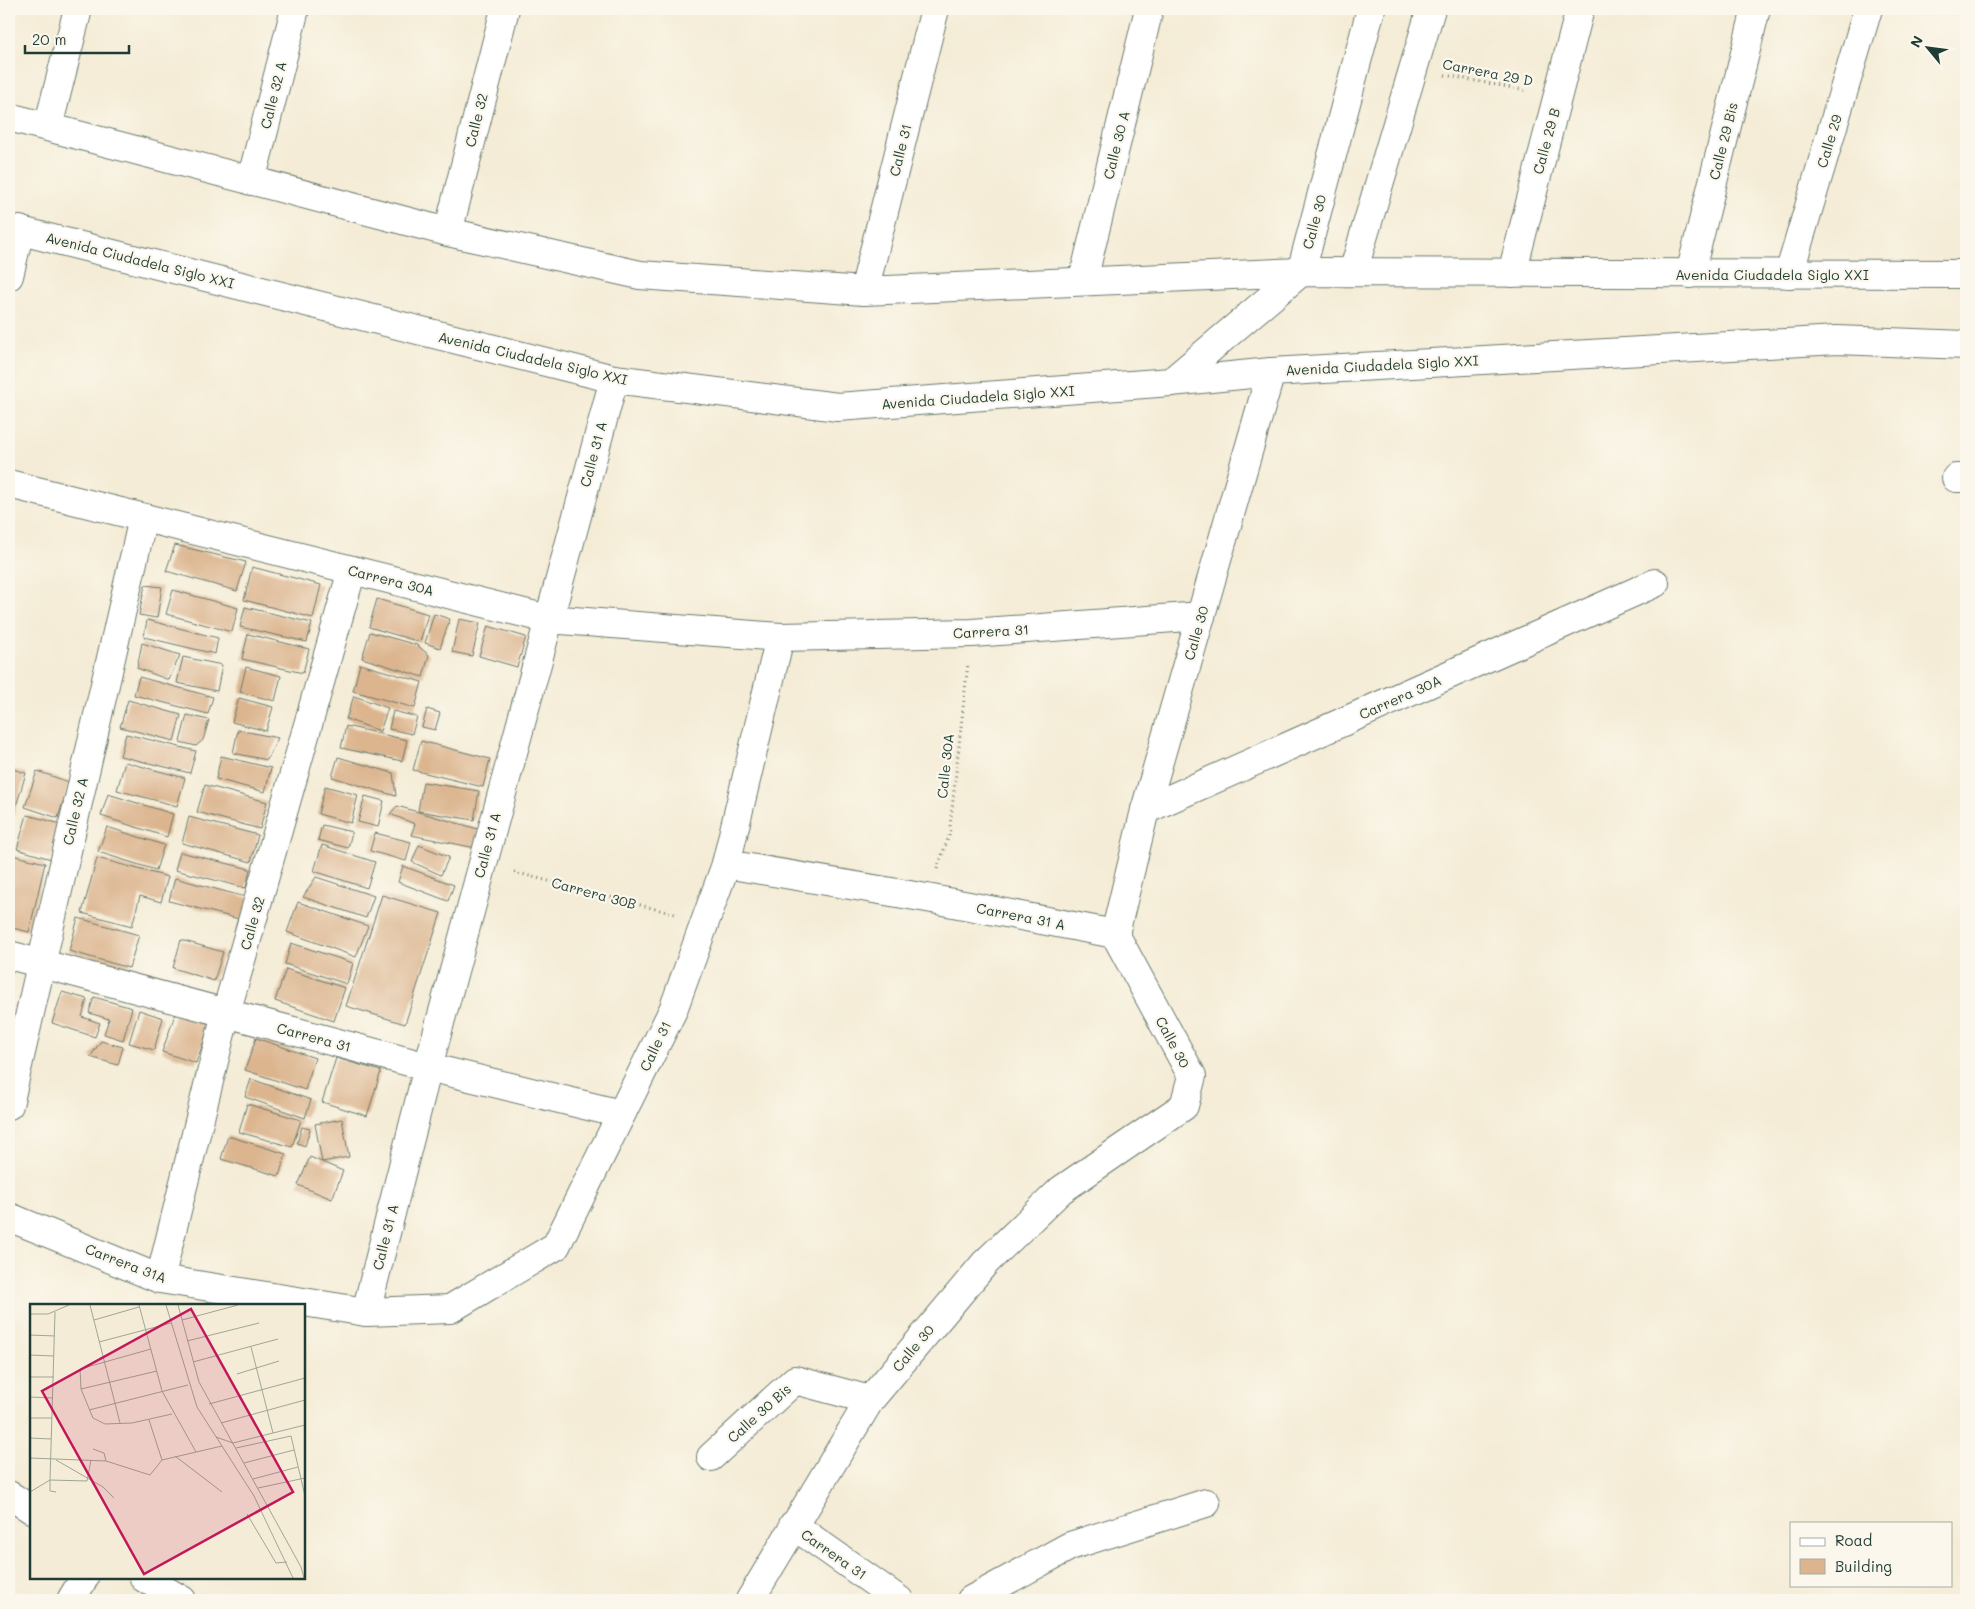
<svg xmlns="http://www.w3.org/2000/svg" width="1975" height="1609" font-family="Mali,sans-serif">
	<rect width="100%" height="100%" fill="#fbf7ec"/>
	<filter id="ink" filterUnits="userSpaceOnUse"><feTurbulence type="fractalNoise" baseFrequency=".02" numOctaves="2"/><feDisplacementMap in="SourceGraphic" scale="10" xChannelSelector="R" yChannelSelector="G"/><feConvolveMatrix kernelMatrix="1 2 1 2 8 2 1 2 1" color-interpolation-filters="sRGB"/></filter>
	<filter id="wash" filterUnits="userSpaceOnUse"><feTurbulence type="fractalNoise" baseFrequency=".0096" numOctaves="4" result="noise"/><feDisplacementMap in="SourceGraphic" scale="20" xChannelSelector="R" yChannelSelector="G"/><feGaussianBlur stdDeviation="1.12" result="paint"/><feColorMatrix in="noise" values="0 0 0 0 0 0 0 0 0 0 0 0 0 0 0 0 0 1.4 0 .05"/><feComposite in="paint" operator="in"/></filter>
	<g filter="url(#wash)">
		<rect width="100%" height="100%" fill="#f4ecd6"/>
		<g id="blocks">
			<g fill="#dcb58f">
				<polygon points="175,545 246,562 237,591 166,571"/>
				<polygon points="252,567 321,585 313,618 244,600"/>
				<polygon points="145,585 162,587 157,618 139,615"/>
				<polygon points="173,590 238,608 232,632 166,614"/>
				<polygon points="377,599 428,614 420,642 369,627"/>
				<polygon points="245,607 312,623 307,642 240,627"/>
				<polygon points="434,614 450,619 440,648 425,643"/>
				<polygon points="459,619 480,623 472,656 452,652"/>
				<polygon points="147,620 218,638 215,654 144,637"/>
				<polygon points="488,626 526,637 517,667 479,656"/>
				<polygon points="370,632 417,645 429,655 423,677 362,658"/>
				<polygon points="248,634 309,649 303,673 242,659"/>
				<polygon points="142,643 180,655 169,680 137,668"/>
				<polygon points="183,657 222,665 217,691 177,683"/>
				<polygon points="360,664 422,682 415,708 353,691"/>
				<polygon points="246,667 281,676 275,701 240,692"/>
				<polygon points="139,677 213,697 208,714 134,695"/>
				<polygon points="354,696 388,708 380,731 346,719"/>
				<polygon points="239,698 273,707 266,731 232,722"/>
				<polygon points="128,700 181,715 174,741 120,727"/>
				<polygon points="427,709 440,713 435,730 422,727"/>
				<polygon points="393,711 417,717 412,734 389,729"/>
				<polygon points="187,715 209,720 203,740 196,746 180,742"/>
				<polygon points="346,726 407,740 402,761 341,748"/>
				<polygon points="238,730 278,738 267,760 233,753"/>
				<polygon points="126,734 196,751 190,773 120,756"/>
				<polygon points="421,741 490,759 483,787 413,770"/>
				<polygon points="221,756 271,768 265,792 216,779"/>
				<polygon points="338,757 393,773 396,796 332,777"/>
				<polygon points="125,762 185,778 177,806 117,790"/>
				<polygon points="9,768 26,773 9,830"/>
				<polygon points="37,771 69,782 58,818 25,807"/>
				<polygon points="423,782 479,791 474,820 418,811"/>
				<polygon points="205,785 267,802 260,829 197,812"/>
				<polygon points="325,786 358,795 351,823 318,814"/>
				<polygon points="108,794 173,814 167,837 101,816"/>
				<polygon points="365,796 384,801 378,827 358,822"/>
				<polygon points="397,806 478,829 476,848 411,835 415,824 390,814"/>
				<polygon points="27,815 61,824 51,859 17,849"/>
				<polygon points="189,817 258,835 251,862 182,843"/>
				<polygon points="322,825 352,832 348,848 318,840"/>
				<polygon points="107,827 164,845 156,870 98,852"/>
				<polygon points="375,833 411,842 406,861 370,851"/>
				<polygon points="322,845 375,862 367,888 314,871"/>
				<polygon points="419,845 449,857 441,875 412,862"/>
				<polygon points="180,852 250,869 246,888 175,870"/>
				<polygon points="12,855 45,863 29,932 9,927 9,869"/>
				<polygon points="97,858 168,877 161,902 140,896 132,926 82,913"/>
				<polygon points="403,866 454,885 448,901 398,882"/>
				<polygon points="316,877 374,896 366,918 303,897"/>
				<polygon points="175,878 249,898 243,920 169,901"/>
				<polygon points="382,895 441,913 405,1024 346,1006"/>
				<polygon points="298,902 368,926 356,957 287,932"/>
				<polygon points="78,918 139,935 129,968 69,951"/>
				<polygon points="181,940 223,952 214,981 173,968"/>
				<polygon points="291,943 353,963 347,984 285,964"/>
				<polygon points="286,969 345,988 334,1021 275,1001"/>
				<polygon points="62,992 87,999 82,1017 100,1023 95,1037 52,1023"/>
				<polygon points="94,997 132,1008 123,1040 104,1034 109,1019 89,1013"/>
				<polygon points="139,1010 163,1018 154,1050 129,1043"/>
				<polygon points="176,1012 210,1024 196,1063 162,1052"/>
				<polygon points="256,1038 315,1058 305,1090 245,1070"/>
				<polygon points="101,1041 123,1047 118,1065 90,1057"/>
				<polygon points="336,1058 381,1071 367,1116 322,1102"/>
				<polygon points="251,1079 311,1100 305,1118 245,1097"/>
				<polygon points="247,1104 301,1120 292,1147 239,1132"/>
				<polygon points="342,1119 349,1157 322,1162 315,1124"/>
				<polygon points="302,1127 310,1129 305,1146 297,1143"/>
				<polygon points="228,1136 286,1154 279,1176 221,1159"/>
				<polygon points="310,1157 343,1171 332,1199 298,1185"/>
			</g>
		</g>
	</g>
	<g filter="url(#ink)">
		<use href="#blocks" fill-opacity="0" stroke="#6a7a6d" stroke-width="1"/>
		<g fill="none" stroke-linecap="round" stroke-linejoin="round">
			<defs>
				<g id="minor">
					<polyline points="9,117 448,232 640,275 864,291 1301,272 1966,274"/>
					<polyline points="48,127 78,9"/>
					<polyline points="251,181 295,9"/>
					<polyline points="9,228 614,379 838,407 1171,382 1271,372 1837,340 1966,345"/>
					<polyline points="448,232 505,9"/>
					<polyline points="1353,272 1431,9"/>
					<polyline points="1512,273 1580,9"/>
					<polyline points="1690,274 1756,9"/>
					<polyline points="1789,274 1868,9"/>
					<polyline points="9,276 20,230"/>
					<polyline points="1083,280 1149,9"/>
					<polyline points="864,291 935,9"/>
					<polyline points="1171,382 1301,272 1371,9"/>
					<polyline points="1956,478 1966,478"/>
					<polyline points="9,484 548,619 780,637 972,633 1201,616"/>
					<polyline points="1145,810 1655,583"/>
					<polyline points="726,864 927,898 1115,934"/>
					<polyline points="9,955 428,1067 621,1114"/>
					<polyline points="9,1105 143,518"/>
					<polyline points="9,1217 160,1279 366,1312 450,1309 556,1246 673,1010 726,864 780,637"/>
					<polyline points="160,1279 226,1013 352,570"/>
					<polyline points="366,1312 428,1067 614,379"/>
					<polyline points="711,1457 795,1380 870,1400"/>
					<polyline points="9,1495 31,1509"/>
					<polyline points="793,1525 899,1600"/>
					<polyline points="144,1578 182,1600"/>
					<polyline points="71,1600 84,1578"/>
					<polyline points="750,1600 870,1400 985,1263 1061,1190 1184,1106 1192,1076 1115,934 1145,810 1271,372"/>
					<polyline points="971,1600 1070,1546 1206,1503"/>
				</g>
			</defs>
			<use href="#minor" stroke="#6a7a6d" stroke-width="30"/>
			<g stroke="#6a7a6d" stroke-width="3" stroke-dasharray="1 4" stroke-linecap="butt">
				<polyline points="1445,75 1528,91"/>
				<polyline points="937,869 949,836 968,663"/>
				<polyline points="514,872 675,914"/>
			</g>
			<use href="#minor" stroke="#fff" stroke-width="28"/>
		</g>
	</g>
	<g text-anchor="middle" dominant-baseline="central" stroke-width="4.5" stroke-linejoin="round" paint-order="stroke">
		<g font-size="14" fill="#1f3d34" stroke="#fbf7ec">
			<text transform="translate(1488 72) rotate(11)">Carrera 29 D</text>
			<text transform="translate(273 95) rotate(-76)">Calle 32 A</text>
			<text transform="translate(476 120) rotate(-76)">Calle 32</text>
			<text transform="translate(1546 141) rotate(-75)">Calle 29 B</text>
			<text transform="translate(1723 141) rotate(-76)">Calle 29 Bis</text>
			<text transform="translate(1829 141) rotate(-73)">Calle 29</text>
			<text transform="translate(1116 145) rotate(-76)">Calle 30 A</text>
			<text transform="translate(900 150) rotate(-76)">Calle 31</text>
			<text transform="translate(1314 222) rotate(-75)">Calle 30</text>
			<text transform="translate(140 260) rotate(14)">Avenida Ciudadela Siglo XXI</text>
			<text x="1772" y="274">Avenida Ciudadela Siglo XXI</text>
			<text transform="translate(533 358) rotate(13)">Avenida Ciudadela Siglo XXI</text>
			<text transform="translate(1382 365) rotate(-3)">Avenida Ciudadela Siglo XXI</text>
			<text transform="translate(978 397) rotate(-4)">Avenida Ciudadela Siglo XXI</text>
			<text transform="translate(593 454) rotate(-75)">Calle 31 A</text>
			<text transform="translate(391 580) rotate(14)">Carrera 30A</text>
			<text transform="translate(991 631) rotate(-3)">Carrera 31</text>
			<text transform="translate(1196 633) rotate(-74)">Calle 30</text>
			<text transform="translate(1400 697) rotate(-24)">Carrera 30A</text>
			<text transform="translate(945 766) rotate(-84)">Calle 30A</text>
			<text transform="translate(75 811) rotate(-77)">Calle 32 A</text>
			<text transform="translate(487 845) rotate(-75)">Calle 31 A</text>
			<text transform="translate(594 893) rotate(15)">Carrera 30B</text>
			<text transform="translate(1021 916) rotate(11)">Carrera 31 A</text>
			<text transform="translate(252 923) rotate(-74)">Calle 32</text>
			<text transform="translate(314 1037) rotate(15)">Carrera 31</text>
			<text transform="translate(1173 1042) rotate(62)">Calle 30</text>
			<text transform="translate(655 1046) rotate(-64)">Calle 31</text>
			<text transform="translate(385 1237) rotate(-76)">Calle 31 A</text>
			<text transform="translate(126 1263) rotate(21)">Carrera 31A</text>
			<text transform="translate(913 1348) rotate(-50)">Calle 30</text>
			<text transform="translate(759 1413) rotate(-42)">Calle 30 Bis</text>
			<text transform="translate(834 1554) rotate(35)">Carrera 31</text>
		</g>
	</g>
	<g transform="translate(30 1304)">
		<rect width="275" height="275" fill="#f4ecd6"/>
		<path fill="none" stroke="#9fa695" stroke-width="1" d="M 60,1 L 90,119M 109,1 L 132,87 L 166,148M 136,1 L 167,103 L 224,192 L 263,274M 148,1 L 169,78 L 271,263 L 274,274M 25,8 L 20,176 L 20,187 L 26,188M 0,10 L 18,10 L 39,1M 64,16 L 109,3M 152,16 L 208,1M 0,31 L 25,32M 157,37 L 229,19M 69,38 L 141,19M 221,43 L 243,129M 121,45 L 50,65 L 51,85 L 63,114 L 75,120 L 102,119 L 142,110M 0,51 L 24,52M 163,58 L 248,35M 207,70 L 249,57M 0,73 L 24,73M 51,85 L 127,67M 0,93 L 23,94M 179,100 L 275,74M 59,106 L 158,81M 0,114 L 22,114M 119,116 L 132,156M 191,119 L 275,96M 186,133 L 203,139 L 275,121M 0,134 L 21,135M 206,144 L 261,132 L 275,192M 63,145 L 74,149 L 76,157M 145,152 L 192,188M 0,154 L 76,157 L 120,171 L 132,156 L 192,142M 26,156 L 73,183 L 84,194M 214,159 L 264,146M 223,175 L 268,163M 228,184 L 275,174M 0,188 L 20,176 L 57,177 L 61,156M 217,210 L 246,259 L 257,258"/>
		<path fill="#c2185b" fill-opacity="0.15" stroke="#c2185b" stroke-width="2.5" d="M 161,5 L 263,188 L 114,270 L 12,87 Z"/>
		<rect width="275" height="275" fill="none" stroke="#1f3d34" stroke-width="2.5"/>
	</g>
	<rect width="1975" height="1609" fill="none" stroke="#fbf7ec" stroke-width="30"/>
	<rect x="1790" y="1522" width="162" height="65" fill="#fbf7ec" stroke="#a3ada2"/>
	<rect x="1800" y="1538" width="25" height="8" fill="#ffffff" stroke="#a3ada2"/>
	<text x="1835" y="1546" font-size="15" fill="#1f3d34">Road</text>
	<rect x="1800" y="1559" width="25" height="15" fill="#dcb58f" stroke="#a3ada2"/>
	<text x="1835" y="1572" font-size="15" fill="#1f3d34">Building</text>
	<g transform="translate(1928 48) rotate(299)" stroke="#fbf7ec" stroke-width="4" paint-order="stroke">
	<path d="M0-4L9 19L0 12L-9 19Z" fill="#1f3d34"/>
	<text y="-8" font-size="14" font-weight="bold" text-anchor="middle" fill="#1f3d34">N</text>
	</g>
	<path d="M25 45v8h104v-8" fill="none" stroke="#1f3d34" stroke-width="2.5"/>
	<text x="32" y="45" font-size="15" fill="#1f3d34" stroke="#fbf7ec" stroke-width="4" paint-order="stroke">20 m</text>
</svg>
